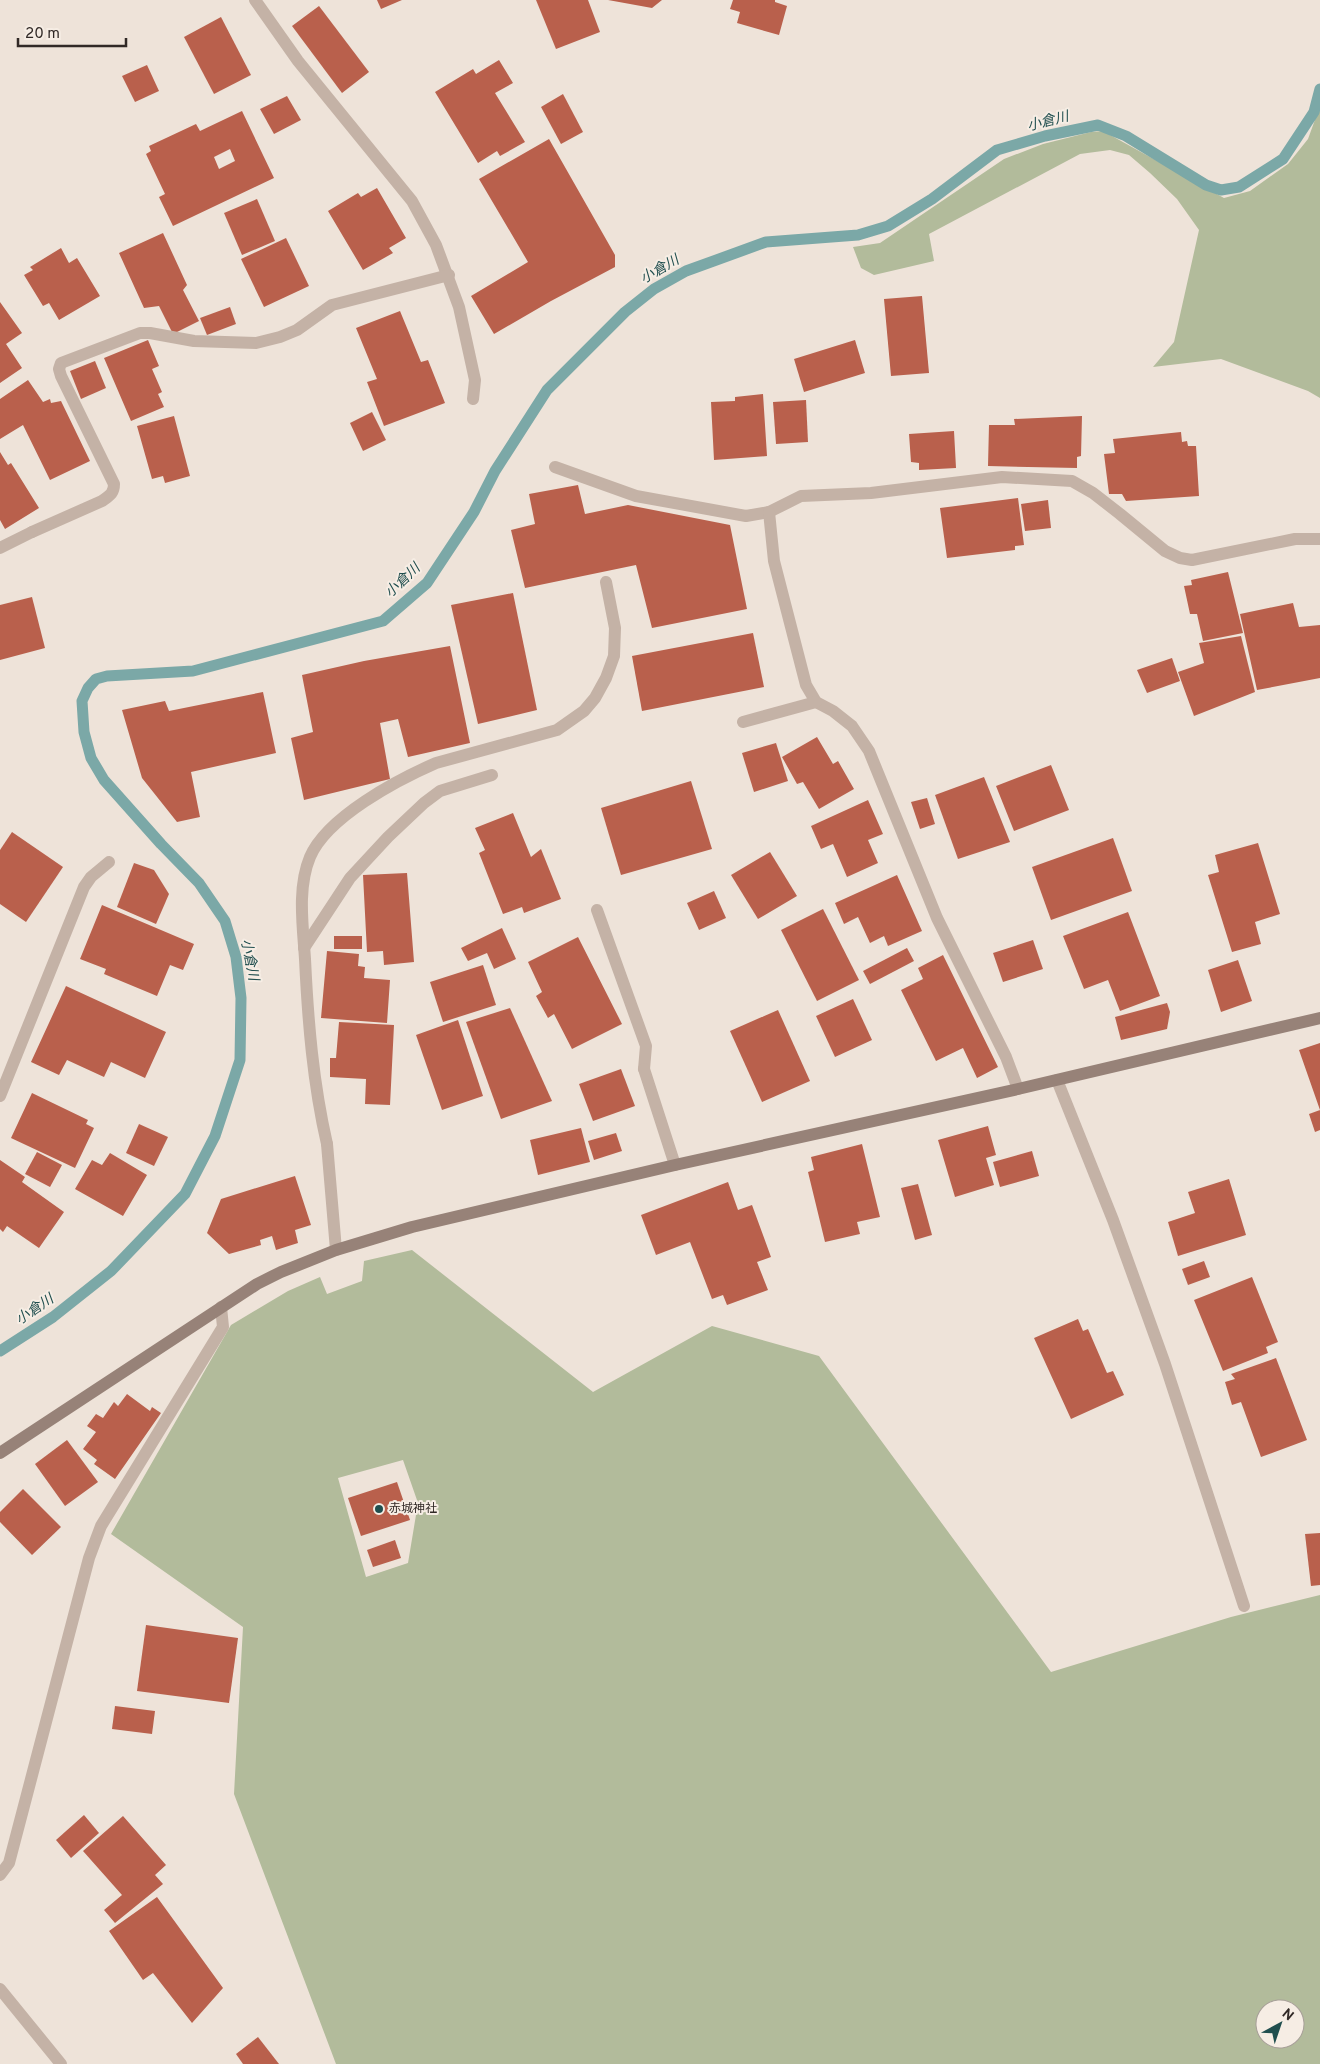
<svg xmlns="http://www.w3.org/2000/svg" width="1320" height="2064" font-family="Overpass,'Noto Sans JP',sans-serif">
	<rect width="100%" height="100%" fill="#eee3d9"/>
	<g fill="#b2bb9b" fill-rule="evenodd">
		<polygon points="1320,106 1320,398 1308,391 1221,359 1153,367 1174,342 1199,230 1177,199 1150,173 1129,155 1110,150 1080,154 929,234 934,261 874,275 861,268 853,247 880,243 1004,159 1043,144 1091,132 1103,131 1224,198 1250,191 1288,164 1308,139"/>
		<path d="M 412,1250 L 593,1392 L 712,1326 L 819,1356 L 1051,1672 L 1231,1617 L 1320,1595 L 1320,2064 L 336,2064 L 234,1794 L 243,1627 L 111,1534 L 231,1325 L 288,1291 L 320,1277 L 327,1294 L 362,1281 L 364,1261 ZM 403,1460 L 418,1503 L 408,1563 L 366,1577 L 338,1478 ZM 1265,2009 L 1295,2009 L 1295,2039 L 1265,2039 Z"/>
	</g>
	<g fill="none" stroke-linecap="round" stroke-linejoin="round">
		<polyline stroke="#7ba8a7" stroke-width="11" points="0,1351 53,1317 111,1271 185,1194 215,1136 240,1060 241,998 236,957 225,921 199,883 161,844 104,780 91,758 84,732 82,701 88,688 96,679 107,676 193,671 383,621 427,583 474,512 495,471 547,390 625,312 654,289 686,271 766,242 858,235 888,226 932,199 997,150 1045,136 1098,125 1126,136 1206,185 1221,190 1239,187 1283,159 1314,112 1320,89"/>
	</g>
	<g fill="#b9604c" fill-rule="evenodd">
		<polygon points="377,0 402,0 381,9"/>
		<polygon points="536,0 588,0 600,32 556,49"/>
		<polygon points="608,0 662,0 652,8"/>
		<polygon points="733,0 775,0 775,2 787,6 779,35 737,23 740,12 730,9"/>
		<polygon points="319,6 369,72 342,93 292,26"/>
		<polygon points="221,17 251,75 214,94 184,37"/>
		<polygon points="499,60 513,83 495,93 525,142 500,156 497,151 478,163 435,92 473,69 476,74"/>
		<polygon points="147,65 159,91 135,102 122,76"/>
		<polygon points="563,94 583,132 561,144 541,107"/>
		<polygon points="287,96 301,120 274,134 260,109"/>
		<path d="M 242,111 L 274,178 L 173,226 L 159,197 L 165,194 L 146,154 L 151,151 L 149,146 L 196,124 L 200,131 ZM 230,149 L 235,161 L 219,169 L 214,157 Z"/>
		<polygon points="549,139 615,255 615,267 551,301 494,334 471,296 528,262 479,179"/>
		<polygon points="377,188 406,238 389,248 393,253 363,270 328,211 358,193 361,197"/>
		<polygon points="257,199 275,241 242,255 224,213"/>
		<polygon points="163,233 187,285 183,290 199,321 173,334 159,306 144,308 119,253"/>
		<polygon points="286,238 309,286 264,307 241,259"/>
		<polygon points="61,248 69,263 77,258 100,296 59,320 49,303 43,306 24,275 33,270 30,267"/>
		<polygon points="922,296 929,373 891,376 884,299"/>
		<polygon points="0,302 22,333 6,344 22,368 0,383"/>
		<polygon points="230,307 236,324 207,335 200,318"/>
		<polygon points="400,311 421,362 428,360 445,403 384,426 367,382 377,379 356,328"/>
		<polygon points="148,340 159,366 152,369 162,392 158,394 164,407 131,421 104,358"/>
		<polygon points="855,340 865,373 804,392 794,359"/>
		<polygon points="95,361 106,388 81,399 70,371"/>
		<polygon points="28,380 43,402 50,399 51,403 61,401 90,461 50,480 23,425 0,439 0,399"/>
		<polygon points="763,394 767,456 714,460 711,402 735,401 735,397"/>
		<polygon points="806,400 808,442 776,444 773,402"/>
		<polygon points="372,412 386,440 363,451 350,423"/>
		<polygon points="174,416 190,476 165,483 163,476 152,479 137,426"/>
		<polygon points="1082,416 1081,456 1077,457 1077,468 988,466 989,425 1015,425 1014,419"/>
		<polygon points="954,431 956,468 919,470 919,463 911,462 909,434"/>
		<polygon points="1181,432 1182,442 1187,441 1188,446 1196,446 1199,496 1126,501 1122,494 1109,494 1104,454 1115,453 1113,439"/>
		<polygon points="0,452 8,465 11,463 39,508 5,529 0,520"/>
		<polygon points="578,485 585,514 628,505 730,525 747,609 652,628 636,565 525,588 511,530 535,524 529,494"/>
		<polygon points="1018,498 1024,545 1015,546 1015,550 947,558 940,508"/>
		<polygon points="1048,500 1051,528 1025,531 1021,504"/>
		<polygon points="1228,572 1243,633 1203,641 1197,614 1190,614 1184,586 1192,585 1191,580"/>
		<polygon points="513,593 537,710 478,724 451,605"/>
		<polygon points="32,597 45,648 0,660 0,605"/>
		<polygon points="1293,603 1299,627 1320,625 1320,678 1257,690 1240,614"/>
		<polygon points="753,633 764,687 642,711 632,656"/>
		<polygon points="1241,636 1255,692 1194,716 1178,672 1204,663 1199,643"/>
		<polygon points="450,646 470,743 408,757 398,719 380,723 390,779 304,800 291,738 313,732 302,675 364,661"/>
		<polygon points="1172,658 1180,681 1147,693 1137,670"/>
		<polygon points="263,692 276,753 191,772 200,817 177,822 142,778 122,710 165,701 169,711"/>
		<polygon points="817,737 833,764 838,761 854,789 819,809 803,782 797,784 782,757"/>
		<polygon points="776,743 788,781 754,792 742,753"/>
		<polygon points="1051,765 1069,810 1014,831 996,786"/>
		<polygon points="984,777 1010,842 958,859 935,795"/>
		<polygon points="691,781 712,849 621,875 601,808"/>
		<polygon points="927,798 935,824 920,829 911,802"/>
		<polygon points="868,800 883,834 868,840 878,863 847,877 833,844 821,849 811,826"/>
		<polygon points="513,813 531,857 541,849 561,899 524,913 522,907 503,914 479,853 485,850 475,828"/>
		<polygon points="12,832 63,867 26,922 0,904 0,850"/>
		<polygon points="1113,838 1132,891 1051,920 1032,867"/>
		<polygon points="1258,843 1280,914 1255,922 1261,944 1232,952 1208,875 1219,872 1215,855"/>
		<polygon points="770,852 797,896 758,919 731,875"/>
		<polygon points="134,863 154,870 169,894 156,924 117,907"/>
		<polygon points="407,873 414,962 384,965 383,951 367,952 363,875"/>
		<polygon points="897,875 922,931 888,946 884,936 870,943 858,917 844,924 835,903"/>
		<polygon points="714,891 726,918 699,930 687,903"/>
		<polygon points="102,905 194,944 183,970 170,965 157,996 104,974 106,969 80,959"/>
		<polygon points="823,909 859,980 817,1001 781,930"/>
		<polygon points="1128,912 1160,996 1120,1011 1108,980 1084,989 1063,936"/>
		<polygon points="502,928 516,959 494,969 487,953 468,961 461,948"/>
		<rect x="334" y="936" width="28" height="13"/>
		<polygon points="578,937 622,1024 572,1049 554,1014 548,1018 536,996 542,992 528,962"/>
		<polygon points="1033,940 1043,969 1003,982 993,953"/>
		<polygon points="907,948 914,961 870,984 863,971"/>
		<polygon points="327,951 359,954 358,966 365,967 364,978 390,980 387,1023 321,1018"/>
		<polygon points="943,955 998,1067 977,1078 963,1048 936,1061 901,990 923,979 918,968"/>
		<polygon points="1238,960 1252,1001 1221,1012 1208,970"/>
		<polygon points="483,965 496,1005 443,1022 430,982"/>
		<polygon points="66,986 166,1032 145,1078 111,1062 104,1077 67,1060 59,1075 31,1062"/>
		<polygon points="853,999 872,1040 835,1057 816,1016"/>
		<polygon points="1167,1003 1170,1012 1167,1029 1121,1040 1115,1017"/>
		<polygon points="510,1008 552,1101 501,1119 466,1022"/>
		<polygon points="778,1010 810,1081 762,1102 730,1031"/>
		<polygon points="458,1020 483,1096 442,1110 416,1035"/>
		<polygon points="339,1022 394,1025 390,1105 365,1104 366,1079 330,1077 330,1058 336,1058"/>
		<polygon points="1320,1043 1320,1130 1315,1132 1309,1114 1320,1110 1299,1050"/>
		<polygon points="621,1069 635,1106 593,1121 579,1084"/>
		<polygon points="32,1093 88,1120 86,1124 94,1128 75,1168 11,1138"/>
		<polygon points="139,1124 168,1137 154,1166 126,1153"/>
		<polygon points="988,1126 996,1155 986,1158 994,1185 955,1197 938,1140"/>
		<polygon points="581,1128 590,1162 538,1175 530,1140"/>
		<polygon points="616,1133 622,1151 594,1160 588,1141"/>
		<polygon points="862,1144 880,1217 857,1222 860,1234 825,1242 808,1172 814,1170 811,1157"/>
		<polygon points="1032,1151 1039,1176 1000,1187 993,1162"/>
		<polygon points="37,1152 62,1165 50,1187 25,1174"/>
		<polygon points="110,1153 147,1175 123,1216 75,1189 92,1160 102,1165"/>
		<polygon points="0,1160 25,1177 22,1182 64,1212 39,1248 7,1226 3,1232 0,1229"/>
		<polygon points="295,1176 311,1225 295,1230 298,1243 276,1250 272,1236 260,1240 261,1245 229,1254 207,1233 221,1199"/>
		<polygon points="1229,1179 1246,1235 1178,1256 1168,1222 1195,1213 1188,1192"/>
		<polygon points="728,1182 738,1210 752,1205 771,1257 757,1262 768,1290 727,1305 723,1295 712,1299 690,1242 656,1255 641,1215"/>
		<polygon points="918,1184 932,1235 915,1240 901,1188"/>
		<polygon points="1204,1261 1210,1277 1188,1285 1182,1269"/>
		<polygon points="1252,1277 1278,1342 1266,1347 1268,1353 1223,1371 1194,1300"/>
		<polygon points="1078,1319 1083,1331 1088,1329 1107,1373 1113,1371 1124,1395 1071,1419 1034,1338"/>
		<polygon points="1276,1358 1307,1440 1261,1457 1241,1402 1232,1405 1225,1382 1235,1379 1231,1374"/>
		<polygon points="127,1394 150,1411 152,1407 161,1413 115,1479 94,1464 97,1460 83,1449 96,1432 87,1426 96,1414 103,1418 114,1402 118,1406"/>
		<polygon points="67,1440 98,1482 65,1506 35,1464"/>
		<polygon points="397,1482 410,1520 361,1536 348,1498"/>
		<polygon points="23,1489 61,1527 32,1555 0,1522 0,1512"/>
		<polygon points="1320,1533 1320,1585 1311,1586 1305,1534"/>
		<polygon points="395,1540 401,1558 373,1567 367,1550"/>
		<polygon points="146,1625 238,1638 229,1703 137,1691"/>
		<polygon points="115,1706 155,1711 152,1734 112,1729"/>
		<polygon points="84,1815 99,1833 71,1858 56,1840"/>
		<polygon points="123,1816 166,1865 155,1875 163,1884 115,1923 104,1910 122,1895 83,1851"/>
		<polygon points="157,1897 223,1988 192,2023 153,1973 143,1980 109,1931"/>
		<polygon points="258,2037 279,2064 243,2064 236,2054"/>
	</g>
	<g fill="none" stroke-linecap="round" stroke-linejoin="round">
		<g stroke="#c4b2a6" stroke-width="12">
			<polyline points="255,0 298,61 412,201 436,245 459,307 475,380 473,399"/>
			<polyline points="555,467 636,496 746,516 769,512 801,496 871,493 1002,477 1072,481 1093,493 1120,514 1165,551 1180,558 1192,560 1295,539 1320,539"/>
			<polyline points="769,512 774,561 806,685 816,702 833,711 852,726 869,751 937,918 1006,1057 1018,1089"/>
			<path d="M 32,532 L 102,501 C 109,496 114,494 114,484 L 61,376 L 59,369 L 61,363 L 140,333 L 150,333 L 194,341 L 256,343 L 280,337 L 297,330 L 332,305 L 449,275"/>
			<polyline points="743,722 816,702"/>
			<polyline points="597,910 646,1046 644,1069"/>
			<polyline points="304,948 350,878 388,837 424,803 440,791 492,775"/>
			<polyline points="1057,1080 1113,1220 1165,1364 1244,1606"/>
			<path d="M 327,1144 C 313,1083 308,1022 305,959 C 303,927 297,888 310,857 C 327,817 397,780 436,763 L 557,730 L 584,711 L 595,698 L 606,678 L 614,656 L 615,628 L 606,582"/>
			<polyline points="0,1875 9,1863 89,1558 101,1526 223,1327 221,1307"/>
			<polyline points="0,1989 61,2064"/>
		</g>
		<g stroke="#c4b2a6" stroke-width="12">
			<polyline points="0,548 32,532"/>
			<polyline points="644,1069 675,1165"/>
			<polyline points="0,1096 84,887 91,877 109,862"/>
			<polyline points="327,1144 336,1250"/>
		</g>
		<polyline stroke="#978278" stroke-width="12" points="0,1453 257,1284 281,1272 336,1250 412,1227 675,1165 1018,1089 1320,1018"/>
	</g>
	<circle fill="#204e4e" stroke="#f6ede4" stroke-width="2" cx="379" cy="1509" r="5"/>
	<g text-anchor="middle" dominant-baseline="central" stroke-width="4" stroke-linejoin="round" paint-order="stroke">
		<g font-size="12" fill="#312926" stroke="#f6ede4" text-anchor="start">
			<text x="389" y="1509">赤城神社</text>
		</g>
		<g font-size="14" font-style="italic" fill="#204e4e" stroke="#f6ede4">
			<text transform="translate(1048 122) rotate(-14)">小倉川</text>
			<text transform="translate(660 270) rotate(-30)">小倉川</text>
			<text transform="translate(403 581) rotate(-44)">小倉川</text>
			<text transform="translate(249 960) rotate(79)">小倉川</text>
			<text transform="translate(35 1310) rotate(-34)">小倉川</text>
		</g>
	</g>
	<g transform="translate(1280 2024) rotate(40)"><circle r="24" fill="#f6ede4" stroke="#a79f98"/>
	<path d="M0-4L9 19L0 12L-9 19Z" fill="#204e4e"/>
	<text y="-8" font-size="14" font-weight="bold" text-anchor="middle" fill="#312926">N</text>
	</g>
	<path d="M18 38v8h108v-8" fill="none" stroke="#312926" stroke-width="2.5"/>
	<text x="25" y="38" font-size="15" fill="#312926" stroke="#f6ede4" stroke-width="4" paint-order="stroke">20 m</text>
</svg>
